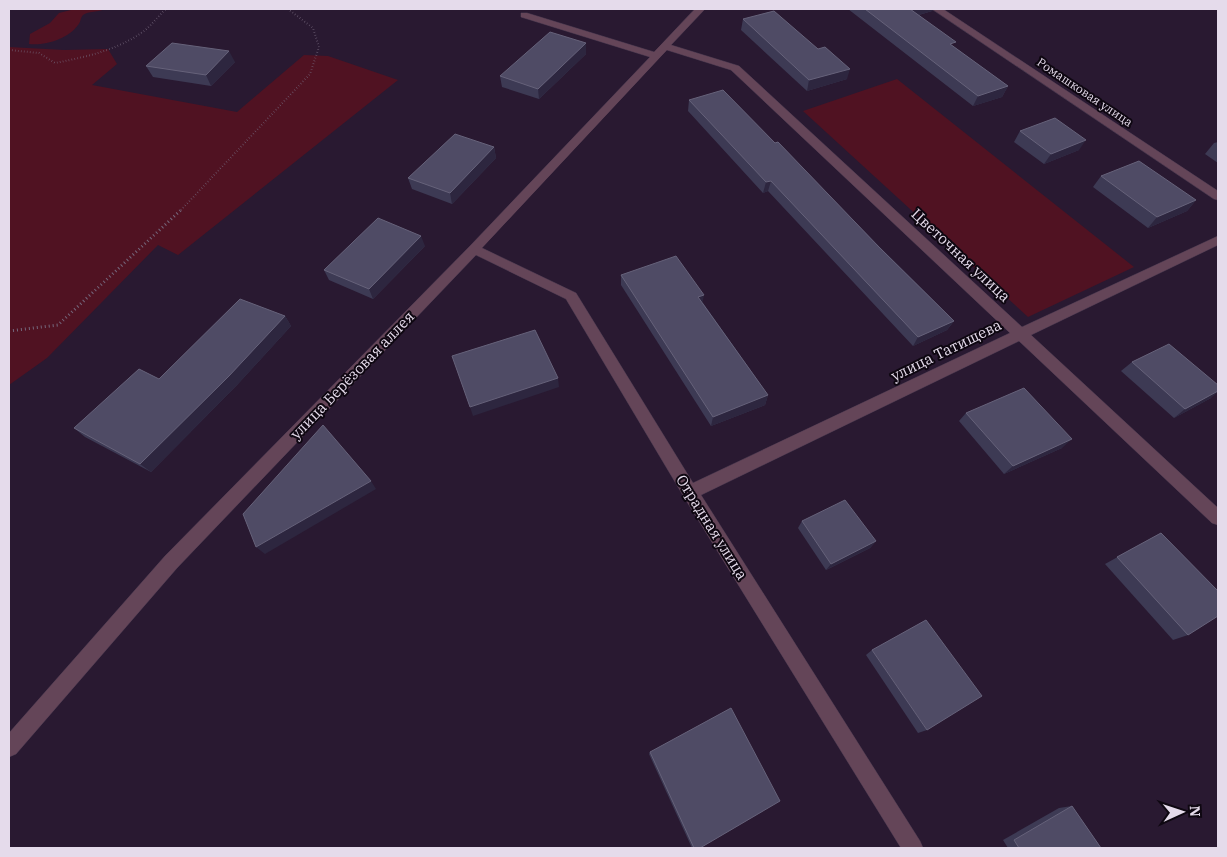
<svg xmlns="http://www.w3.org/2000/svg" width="1227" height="857" font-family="'IBM Plex Serif',serif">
	<rect width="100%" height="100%" fill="#291931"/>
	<g fill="#501222">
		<path d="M 75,9 L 105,9 C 99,12 88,11 83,15 C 80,18 81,22 78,25 C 68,39 45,46 29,44 L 30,34 L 50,23 L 59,13 Z"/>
		<polygon points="9,47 64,50 108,49 117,64 92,85 237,112 304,55 328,56 398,80 178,255 158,245 47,358 9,385"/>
		<polygon points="897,79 1134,267 1028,317 803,111"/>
	</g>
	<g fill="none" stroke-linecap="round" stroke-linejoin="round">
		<defs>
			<g id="minor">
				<path d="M 695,9 L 705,9 L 671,45 L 739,66 L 1022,327 L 1218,236 L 1218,245 L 1031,335 L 1218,508 L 1218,525 L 1212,523 L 1019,341 L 701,495 L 920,841 L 923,848 L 901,848 L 684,497 L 566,299 L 476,255 L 177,568 L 16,754 L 9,757 L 9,733 L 165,556 L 470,246 L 650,57 L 521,17 L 521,13 L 527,13 L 654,52 ZM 667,50 L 731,70 L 1010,333 L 693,483 L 576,293 L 482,248 Z"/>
				<polygon points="932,9 943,9 1218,191 1218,200 1214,199"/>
			</g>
		</defs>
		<use href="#minor" stroke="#43344b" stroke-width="1"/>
		<g stroke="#75677c" stroke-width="2" stroke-dasharray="0.5 2.5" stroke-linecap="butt">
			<path d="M 9,50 L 39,53 L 55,63 C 86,57 118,50 144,31 C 152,25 158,16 166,9"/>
			<polyline points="181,210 310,74 319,47 313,28 288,9"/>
		</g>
		<polyline stroke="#75677c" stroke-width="3" stroke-dasharray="1 3" stroke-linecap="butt" points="9,331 58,325 182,209"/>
		<use href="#minor" fill="#644558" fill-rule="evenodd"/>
	</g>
	<g fill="#3d3a54">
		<polygon points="848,9 933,9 932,11 919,15 954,47 1008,86 1002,97 973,106"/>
		<polygon points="743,19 818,49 847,79 807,91 741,30"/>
		<polygon points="586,43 586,54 539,99 502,87 500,76"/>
		<polygon points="235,62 211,86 153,77 146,66"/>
		<polygon points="689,100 775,143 954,321 947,330 913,346 768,191 763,193 688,111"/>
		<polygon points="1020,131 1079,150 1044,164 1014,142"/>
		<polygon points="1218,142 1218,163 1205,154 1214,143"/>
		<polygon points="494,147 496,158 452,204 412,189 408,178"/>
		<polygon points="1101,176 1196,200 1187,211 1148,228 1093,187"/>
		<polygon points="425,246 373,299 329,280 324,270"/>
		<polygon points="621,275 703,303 768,395 765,405 711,426 621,285"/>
		<polygon points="285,316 291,326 237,385 151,472 85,437 74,428 159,379"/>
		<polygon points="1132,362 1211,398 1174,418 1121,371"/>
		<polygon points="966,413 1062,448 1004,474 959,421"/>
		<polygon points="802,521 876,541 870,548 826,570 798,528"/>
		<polygon points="1161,533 1188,635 1173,640 1105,564"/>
		<polygon points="872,650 927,730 918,733 866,655"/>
		<polygon points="650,752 700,848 692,848 649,754"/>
		<polygon points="1072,806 1101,848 1008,848 1003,840 1059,808"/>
	</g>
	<g fill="#2d263f">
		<polygon points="909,9 933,9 932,11 905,19"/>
		<polygon points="586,43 586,54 539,99 538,89"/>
		<polygon points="229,51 235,62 211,86 206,75"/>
		<polygon points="850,69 847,79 807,91 809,80"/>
		<polygon points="1008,86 1002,97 973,106 978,96"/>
		<polygon points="1086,140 1079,150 1044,164 1051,154"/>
		<polygon points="494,147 496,158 452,204 450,193"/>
		<polygon points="771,181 768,191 763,193 766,182"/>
		<polygon points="1196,200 1187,211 1148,228 1157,217"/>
		<polygon points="421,236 425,246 373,299 369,289"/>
		<polygon points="704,295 702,305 698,297"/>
		<polygon points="285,316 291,326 237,385 151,472 140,464"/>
		<polygon points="954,321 947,330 913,346 918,337"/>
		<polygon points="558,378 559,387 473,416 470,407"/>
		<polygon points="1218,391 1218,392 1211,398 1174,418 1185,409"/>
		<polygon points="768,395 765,405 711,426 713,417"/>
		<polygon points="1072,439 1062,448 1004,474 1013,466"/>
		<polygon points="371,481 376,489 265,554 256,547"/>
		<polygon points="876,541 870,548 826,570 831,564"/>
	</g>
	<g fill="#4f4b65" stroke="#66627a">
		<polygon points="865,9 910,9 956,42 950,44 1008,86 978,96"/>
		<polygon points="774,11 818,49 825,47 850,69 809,80 743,19"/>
		<polygon points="550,32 586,43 538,89 500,76"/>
		<polygon points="172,43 229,51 206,75 146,66"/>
		<polygon points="723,90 775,143 778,142 879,247 954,321 918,337 771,181 766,182 689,100"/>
		<polygon points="1055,118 1086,140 1051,154 1020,131"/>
		<polygon points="455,134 494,147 450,193 408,178"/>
		<polygon points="1139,161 1196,200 1157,217 1101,176"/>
		<polygon points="378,218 421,236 369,289 324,270"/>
		<polygon points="676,256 704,295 698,297 768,395 713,417 621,275"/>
		<polygon points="240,299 285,316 229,376 140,464 74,428 139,369 159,379"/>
		<polygon points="535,330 558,378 470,407 452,356"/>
		<polygon points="1169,344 1218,385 1218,391 1185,409 1132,362"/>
		<polygon points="1024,388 1072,439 1013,466 966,413"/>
		<polygon points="323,425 371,481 256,547 243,514"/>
		<polygon points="845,500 876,541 831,564 802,521"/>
		<polygon points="1161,533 1218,591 1218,616 1188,635 1117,557"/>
		<polygon points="926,620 982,696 927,730 872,650"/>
		<polygon points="731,708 780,801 700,848 694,848 650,752"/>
		<polygon points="1072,806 1101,848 1019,848 1014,840"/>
	</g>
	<g text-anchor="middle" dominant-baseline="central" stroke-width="4" stroke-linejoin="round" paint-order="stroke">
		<g font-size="12" fill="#e5dbeb" stroke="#0e0711">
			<text transform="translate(1085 92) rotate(34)">Ромашковая улица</text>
		</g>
		<g font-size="15" fill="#e5dbeb" stroke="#0e0711">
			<text transform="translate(961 255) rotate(43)">Цветочная улица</text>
			<text transform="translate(946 350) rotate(-26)">улица Татищева</text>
			<text transform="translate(352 375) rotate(-46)">улица Берёзовая аллея</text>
			<text transform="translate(712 527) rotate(58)">Отрадная улица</text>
		</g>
	</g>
	<rect width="1227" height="857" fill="none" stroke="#e5dbeb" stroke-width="20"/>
	<g transform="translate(1182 812) rotate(87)" stroke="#0e0711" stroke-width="4" paint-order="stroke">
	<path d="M0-4L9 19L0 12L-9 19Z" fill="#e5dbeb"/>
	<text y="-8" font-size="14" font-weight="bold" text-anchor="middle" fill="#e5dbeb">N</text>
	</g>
</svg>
